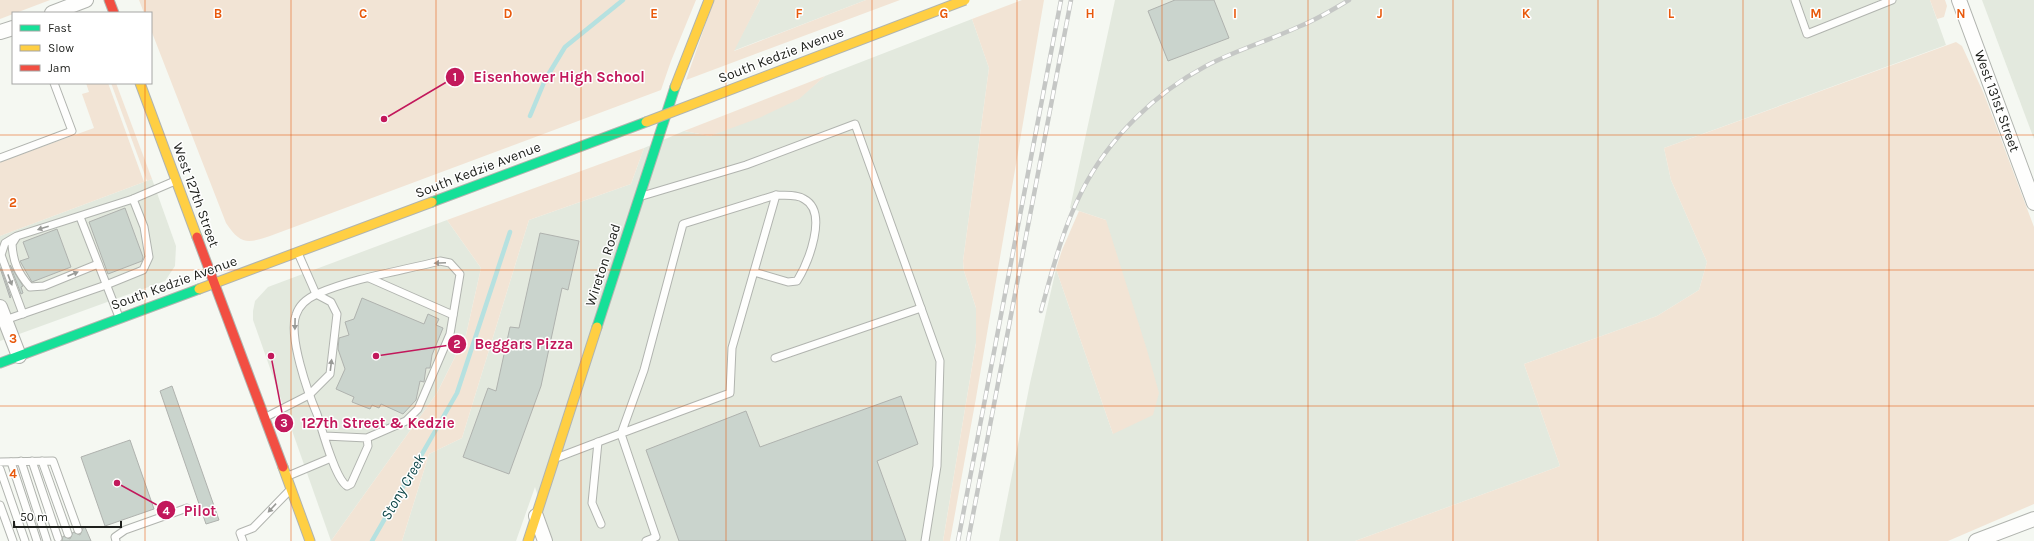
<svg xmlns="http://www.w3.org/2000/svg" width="2034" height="541" font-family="Karla,sans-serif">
	<rect width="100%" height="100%" fill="#f5f8f2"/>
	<g fill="#e3e9de">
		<polygon points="760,0 866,0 733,51"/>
		<polygon points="1115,0 1930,0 1946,45 1664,148 1671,180 1707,262 1699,290 1657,316 1524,364 1560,466 1355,541 999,541 1030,383 1056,269 1113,434 1106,220 1070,208"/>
		<polygon points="1982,0 2034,0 2034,139"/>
		<polygon points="972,19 989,68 963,261 964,271 976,308 976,343 943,541 552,541 535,487 516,541 402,541 429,454 462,438 529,220 631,184 644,148 684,131 710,136 798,99 825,76"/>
		<polygon points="152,179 176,246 175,266 165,281 0,341 0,236"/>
		<polygon points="447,220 481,268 466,335 437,393 331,541 253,320 253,311 255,301 268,287"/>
	</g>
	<g fill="#f2e4d5">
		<polygon points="0,0 50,0 0,19"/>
		<path d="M 139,0 L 696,0 L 671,61 L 661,90 L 270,236 C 247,244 240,244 226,223 L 151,30 L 151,13 L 144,13 Z"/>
		<polygon points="714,0 760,0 734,51 866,0 900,0 686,80"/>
		<polygon points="1022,0 1044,0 976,398 950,541 943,541 976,343 976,308 964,271 963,261 989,68 972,19"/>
		<polygon points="1930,0 1945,0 1947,6 1944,17 1937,19"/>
		<polygon points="1956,42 1962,46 1984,94 2034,227 2034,504 1948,541 1355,541 1560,466 1524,364 1657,316 1699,290 1707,262 1671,180 1664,148"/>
		<polygon points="825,76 799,99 759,118 710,136 684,131"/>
		<polygon points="86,83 108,83 144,182 0,236 0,162 94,128 82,94 89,92"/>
		<polygon points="111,83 116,83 152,179 147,181"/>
		<polygon points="644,148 631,184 529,220 462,438 429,454 402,541 331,541 437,393 466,335 481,268 447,220"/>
		<polygon points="1079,211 1106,220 1147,350 1159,393 1153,415 1113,434 1056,269 1062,250"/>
	</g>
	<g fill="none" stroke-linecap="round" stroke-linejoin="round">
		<g stroke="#b6e1e0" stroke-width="4.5">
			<polyline points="530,116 545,80 565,47 623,0"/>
			<polyline points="372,541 457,393 510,232"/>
		</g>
	</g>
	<g fill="#cad4cd" stroke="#afb2ae">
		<polygon points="1175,0 1214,0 1229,38 1168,61 1148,11"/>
		<polygon points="125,208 143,257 142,261 108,274 89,222"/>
		<polygon points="57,229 71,267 32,282 20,261 29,258 23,242"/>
		<polygon points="540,233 579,241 568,290 562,288 541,386 509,474 463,457 488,388 496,391 510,327 519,328"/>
		<polygon points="10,265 23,286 21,287 23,293 21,294"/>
		<polygon points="0,268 1,268 11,297 10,298"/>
		<polygon points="362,298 424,324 428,314 439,319 436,325 443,328 432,355 430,368 426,368 424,382 420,381 416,400 403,414 381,404 379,408 372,405 370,409 352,402 354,397 336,389 345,369 338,349 339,338 349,335 345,322 354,319"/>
		<polygon points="172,386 219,520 206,524 160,391"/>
		<polygon points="901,396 918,444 877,461 906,541 679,541 646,450 746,411 760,447"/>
		<polygon points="130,440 154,509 105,526 81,457"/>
		<polygon points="85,527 91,541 62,541 63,536 70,539 73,532 80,535 83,528"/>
	</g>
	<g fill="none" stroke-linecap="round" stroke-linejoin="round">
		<defs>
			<g id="lane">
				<polyline points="1795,0 1807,34 1892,0"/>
				<polyline points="0,158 72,131 54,83"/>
				<polyline points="642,196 746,165 855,124 940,361 937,466 925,541"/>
				<polyline points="80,217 119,317"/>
				<polyline points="15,237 5,243 1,255 23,314"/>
				<path d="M 98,264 L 44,286 L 30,287 C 18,273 13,262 12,244 L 17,236 L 133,199 L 175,181"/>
				<path d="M 754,272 L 788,282 L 797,281 C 808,263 829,212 804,199 C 797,194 785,196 776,195"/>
				<polyline points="369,278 453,315"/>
				<polyline points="5,320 106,285 143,270 149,257 144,227 133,199"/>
				<polyline points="775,358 921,308"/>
				<polyline points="266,417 309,395 330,374 337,314 331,302 316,294 298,253"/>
				<path d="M 325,436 L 367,438 L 406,421 L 418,409 L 450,334 L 460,274 L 450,263 L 440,261 C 400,271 354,278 317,294 C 308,298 299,305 296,315 C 288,336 308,393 317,414 C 322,429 335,479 347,486 L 351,484 L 368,446 L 367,438"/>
				<polyline points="598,442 592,503 601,524"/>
				<path d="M 559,457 C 616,435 673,414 730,393 L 732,348 L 776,195 L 683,224 L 644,370 L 621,434 L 656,537 L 646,541"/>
				<polyline points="21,461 47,541"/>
				<polyline points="32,461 58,538"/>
				<polyline points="42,461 68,534"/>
				<polyline points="0,462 53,461 78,530"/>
				<polyline points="11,462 37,541"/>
				<polyline points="0,469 25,541"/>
				<polyline points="288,476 331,458"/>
				<polyline points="0,505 13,541"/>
				<polyline points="116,541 115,537 125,530 187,508"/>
				<polyline points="243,541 240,533 253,528 289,491"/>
			</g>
			<g id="street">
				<polyline points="1959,0 2034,203"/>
				<polyline points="52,13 86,0"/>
				<polyline points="0,32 13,28"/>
				<polyline points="0,307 19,356"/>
				<polyline points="536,516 545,541"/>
				<polyline points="1976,541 2034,519"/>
			</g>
			<g id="fast">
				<polyline points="432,202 646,122"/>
				<polyline points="597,327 675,87"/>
				<polyline points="0,363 199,289"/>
			</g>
			<g id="slow">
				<polyline points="140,83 197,237"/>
				<polyline points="675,87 709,0"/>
				<polyline points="199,289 432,202"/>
				<polyline points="283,467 310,541"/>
				<polyline points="528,541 597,327"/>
			</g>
			<g id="jam">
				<polyline points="109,0 114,13"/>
				<polyline points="197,237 283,467"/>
			</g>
		</defs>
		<use href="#lane" stroke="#b1b4af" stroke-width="9"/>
		<use href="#street" stroke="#b1b4af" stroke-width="16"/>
		<use href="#fast" stroke="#b1b4af" stroke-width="11"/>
		<use href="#slow" stroke="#b1b4af" stroke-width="11"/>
		<use href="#jam" stroke="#b1b4af" stroke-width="11"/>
		<use href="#lane" stroke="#fefefd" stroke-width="7"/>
		<use href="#street" stroke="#fefefd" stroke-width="14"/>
		<use href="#fast" stroke="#16e098" stroke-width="9"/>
		<use href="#slow" stroke="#ffcf43" stroke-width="9"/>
		<use href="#jam" stroke="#f24e42" stroke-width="9"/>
		<defs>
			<g id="rail">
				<path d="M 1041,311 C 1052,271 1063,228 1082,191 C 1108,139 1155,93 1206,66 C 1236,50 1268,41 1298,27 C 1316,20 1332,10 1349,0"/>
				<polyline points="958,541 1061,0"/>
				<polyline points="968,541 1071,0"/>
			</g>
		</defs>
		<use href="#rail" stroke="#c5c7c5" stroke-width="4.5"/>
		<use href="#rail" stroke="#fff" stroke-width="3" stroke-dasharray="9" stroke-linecap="butt"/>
		<defs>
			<polyline id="slow-bridge" points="646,122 965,0"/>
		</defs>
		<use href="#slow-bridge" stroke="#b1b4af" stroke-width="11" stroke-linecap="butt"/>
		<use href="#slow-bridge" stroke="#ffcf43" stroke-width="9"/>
	</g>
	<defs><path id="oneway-solid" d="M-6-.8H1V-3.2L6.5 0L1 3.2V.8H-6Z"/></defs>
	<g fill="#999a97">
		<use href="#oneway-solid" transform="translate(43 228) rotate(162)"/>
		<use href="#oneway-solid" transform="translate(440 263) rotate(178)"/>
		<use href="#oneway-solid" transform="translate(73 274) rotate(-23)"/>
		<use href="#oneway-solid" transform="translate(10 280) rotate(69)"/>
		<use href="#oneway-solid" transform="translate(295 324) rotate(91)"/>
		<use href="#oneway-solid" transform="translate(331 365) rotate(-83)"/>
		<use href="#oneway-solid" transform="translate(272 508) rotate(133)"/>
	</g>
	<path fill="none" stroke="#e8590c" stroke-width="1" stroke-opacity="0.55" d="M 145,0 L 145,13M 291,0 L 291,541M 436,0 L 436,541M 581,0 L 581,541M 726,0 L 726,541M 872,0 L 872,541M 1017,0 L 1017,541M 1162,0 L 1162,541M 1308,0 L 1308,541M 1453,0 L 1453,541M 1598,0 L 1598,541M 1743,0 L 1743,541M 1889,0 L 1889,541M 145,83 L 145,541M 0,135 L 2034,135M 0,270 L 2034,270M 0,406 L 2034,406"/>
	<g text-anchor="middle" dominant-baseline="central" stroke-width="3" stroke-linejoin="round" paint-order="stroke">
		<g font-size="14" fill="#1d1f1b" stroke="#fff">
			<text transform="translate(781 55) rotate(-21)">South Kedzie Avenue</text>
			<text transform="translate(1997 101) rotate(70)">West 131st Street</text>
			<text transform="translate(478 170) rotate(-21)">South Kedzie Avenue</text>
			<text transform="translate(196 195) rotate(70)">West 127th Street</text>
			<text transform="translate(603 265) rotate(-72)">Wireton Road</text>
			<text transform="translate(174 283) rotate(-20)">South Kedzie Avenue</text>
		</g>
		<g font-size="15" font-style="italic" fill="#0c4446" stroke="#fff">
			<text transform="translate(403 487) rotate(-60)">Stony Creek</text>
		</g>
	</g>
	<g font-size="13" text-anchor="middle" font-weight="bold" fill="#e8590c" stroke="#fff" stroke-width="3" stroke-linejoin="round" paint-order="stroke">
		<text x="218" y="18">B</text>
		<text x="363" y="18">C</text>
		<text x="508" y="18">D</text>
		<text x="654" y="18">E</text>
		<text x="799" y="18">F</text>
		<text x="944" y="18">G</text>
		<text x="1090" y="18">H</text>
		<text x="1235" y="18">I</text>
		<text x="1380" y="18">J</text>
		<text x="1526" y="18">K</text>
		<text x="1671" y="18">L</text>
		<text x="1816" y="18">M</text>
		<text x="1961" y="18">N</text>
		<text x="13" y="207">2</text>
		<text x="13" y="343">3</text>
		<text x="13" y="478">4</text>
	</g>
	<path fill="none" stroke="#c2185b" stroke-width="1.5" d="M384 119L455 77M376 356L457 344M271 356L284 423M117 483L166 510"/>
	<g fill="#c2185b" stroke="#fff" stroke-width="1.5">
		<circle cx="384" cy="119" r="4"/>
		<circle cx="376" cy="356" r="4"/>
		<circle cx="271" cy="356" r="4"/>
		<circle cx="117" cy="483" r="4"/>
		<circle cx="455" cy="77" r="10"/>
		<circle cx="457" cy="344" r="10"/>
		<circle cx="284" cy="423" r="10"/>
		<circle cx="166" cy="510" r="10"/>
	</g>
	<g font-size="12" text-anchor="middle" font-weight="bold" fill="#fff">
		<text x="455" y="81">1</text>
		<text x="457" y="348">2</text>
		<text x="284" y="427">3</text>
		<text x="166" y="515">4</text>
	</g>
	<g font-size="15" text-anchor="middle" font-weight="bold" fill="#c2185b" stroke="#fff" stroke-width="3" stroke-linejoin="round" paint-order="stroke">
		<text x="559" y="82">Eisenhower High School</text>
		<text x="524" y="349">Beggars Pizza</text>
		<text x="378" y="428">127th Street &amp; Kedzie</text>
		<text x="200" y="516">Pilot</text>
	</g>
	<rect x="12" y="12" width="140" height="72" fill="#ffffff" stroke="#a5a5a4"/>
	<rect x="20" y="25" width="20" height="6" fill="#16e098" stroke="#a5a5a4"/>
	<text x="48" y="32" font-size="12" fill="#1d1f1b">Fast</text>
	<rect x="20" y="45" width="20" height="6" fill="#ffcf43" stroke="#a5a5a4"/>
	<text x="48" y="52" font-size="12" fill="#1d1f1b">Slow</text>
	<rect x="20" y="65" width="20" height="6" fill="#f24e42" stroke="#a5a5a4"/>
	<text x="48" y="72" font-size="12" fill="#1d1f1b">Jam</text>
	<path d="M14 521v6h107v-6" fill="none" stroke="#1d1f1b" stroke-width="2"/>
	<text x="20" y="521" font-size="12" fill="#1d1f1b" stroke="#ffffff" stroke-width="3" paint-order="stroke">50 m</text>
</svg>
